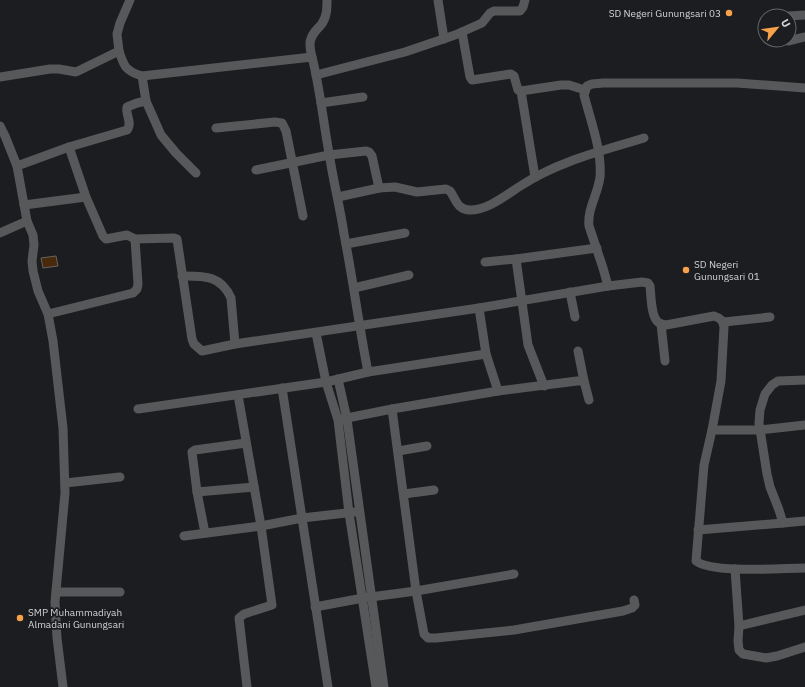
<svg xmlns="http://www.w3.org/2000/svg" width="805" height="687" font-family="'IBM Plex Sans',sans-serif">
	<rect width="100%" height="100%" fill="#1c1d20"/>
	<polygon fill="#472a0c" stroke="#666260" points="56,256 58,266 43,268 41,258"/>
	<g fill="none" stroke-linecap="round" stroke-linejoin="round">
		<g stroke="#575859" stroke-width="9">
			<polyline points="438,0 444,39"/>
			<polyline points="789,16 805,15"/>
			<polyline points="462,32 470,77 472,80 511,74 514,76 518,90 521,91 561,85 569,85 585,90"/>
			<polyline points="788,41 805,37"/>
			<polyline points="119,51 117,34 120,23 130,0"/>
			<path d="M 312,57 C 311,53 310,48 310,44 C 310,36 316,30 321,25 C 327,17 327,9 327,0"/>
			<polyline points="316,75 405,52 455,35 482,23 490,13 494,11 520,11 523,7 525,0"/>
			<path d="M 0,77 L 50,69 L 59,69 L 76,72 L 119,51 C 124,67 126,71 142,76 L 312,57 C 320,88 323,121 329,153 C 333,180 340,207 344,234 C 353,280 359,326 368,372"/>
			<polyline points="521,91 535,177"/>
			<polyline points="146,101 161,135 176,153 196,173"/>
			<polyline points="321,103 363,97"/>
			<polyline points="0,126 5,136 17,166 27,221 33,235 34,245 32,261 33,271 38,291 48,314 53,341 63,428 65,493 55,602 57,638 63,687"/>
			<polyline points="216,128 275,122 282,123 286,131 303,216"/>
			<path d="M 69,147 L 86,197 L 103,236 L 106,239 L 127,235 L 135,239 L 174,238 L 177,239 L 192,339 L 194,344 L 202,351 L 235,344 L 479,308 L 608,286 L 642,282 L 648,283 L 650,286 C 651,295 651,315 657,321 C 659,324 663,324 666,325 L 714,316 C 720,318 723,320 724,327 L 721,381 L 712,430 L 704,465 L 696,561 C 713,574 782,568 805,568"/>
			<path d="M 17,166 L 69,147 L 127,130 C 133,122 125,115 127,107 L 137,103 L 146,101 L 142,76"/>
			<polyline points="256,170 329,155 366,151 369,152 372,156 379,188"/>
			<path d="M 338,197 L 379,188 L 395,187 L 417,192 L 446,189 L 450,191 C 456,199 457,210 470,210 C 489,210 507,194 522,185 C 559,161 602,151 644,138"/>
			<polyline points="24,205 86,197"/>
			<polyline points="0,233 27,221"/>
			<polyline points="346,244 405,233"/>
			<polyline points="485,262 516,259"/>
			<path d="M 182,276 C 204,276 221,275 231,298 L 235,344"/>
			<path d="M 608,286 L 603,268 L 589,226 C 587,209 598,194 600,177 C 602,150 591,122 584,95 L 587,86 L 592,84 L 603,83 L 737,83 L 805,88"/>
			<polyline points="354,288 409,275"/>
			<polyline points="570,292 575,317"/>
			<polyline points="479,308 486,354 498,391"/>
			<polyline points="48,314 133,293 137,289 138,284 135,239"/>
			<polyline points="724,322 770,317"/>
			<polyline points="661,324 665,361"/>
			<polyline points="316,333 326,382 338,420 349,513 376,687"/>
			<polyline points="578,351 584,381"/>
			<polyline points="338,379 347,419 384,687"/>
			<polyline points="805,380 778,381 772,385 765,394 760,410 759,423 767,474 770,487 779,510 783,523 805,521"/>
			<polyline points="544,386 528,345 516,259 597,248"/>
			<polyline points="282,388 328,687"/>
			<polyline points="238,395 261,526 272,605 244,614 239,618 247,687"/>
			<polyline points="138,409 326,382 368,372 486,354"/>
			<polyline points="392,409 416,591 424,634 428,638 436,638 514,630 623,611 632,608 635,605 634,600"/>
			<polyline points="342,419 392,409 498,391 577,381 584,381 589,400"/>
			<polyline points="712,430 760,430 805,425"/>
			<polyline points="398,451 427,446"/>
			<polyline points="65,483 120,477"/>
			<polyline points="197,492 254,487"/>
			<polyline points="404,494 434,490"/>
			<polyline points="698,530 783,523"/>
			<polyline points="205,533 197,492 192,452 195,450 246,443"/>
			<polyline points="184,536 261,526 302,518 355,512"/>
			<polyline points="735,569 739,626 738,641 739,650 743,654 766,658 777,656 805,647"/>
			<polyline points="56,592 120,592"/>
			<polyline points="315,607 363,598 416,591 514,574"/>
			<polyline points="739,626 805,610"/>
		</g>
	</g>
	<g fill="#f7a14a" stroke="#1c1d20" stroke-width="1.5">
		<circle cx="729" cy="13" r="4"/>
		<circle cx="686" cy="270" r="4"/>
		<circle cx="20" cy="618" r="4"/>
	</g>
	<g text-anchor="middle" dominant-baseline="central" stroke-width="3.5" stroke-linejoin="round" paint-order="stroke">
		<g font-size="10" fill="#d2d3d5" stroke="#1c1d20" text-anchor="start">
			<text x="721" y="13" text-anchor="end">SD Negeri Gunungsari 03</text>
			<text x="694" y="264">SD Negeri<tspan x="694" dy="12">Gunungsari 01</tspan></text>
			<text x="28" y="612">SMP Muhammadiyah<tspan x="28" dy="12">Almadani Gunungsari</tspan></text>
		</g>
	</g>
	<g transform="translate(777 28) rotate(61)"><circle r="19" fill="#1c1d20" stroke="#656668"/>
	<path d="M0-3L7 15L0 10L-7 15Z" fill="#f7a14a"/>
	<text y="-6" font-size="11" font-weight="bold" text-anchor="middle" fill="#d2d3d5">U</text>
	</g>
</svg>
